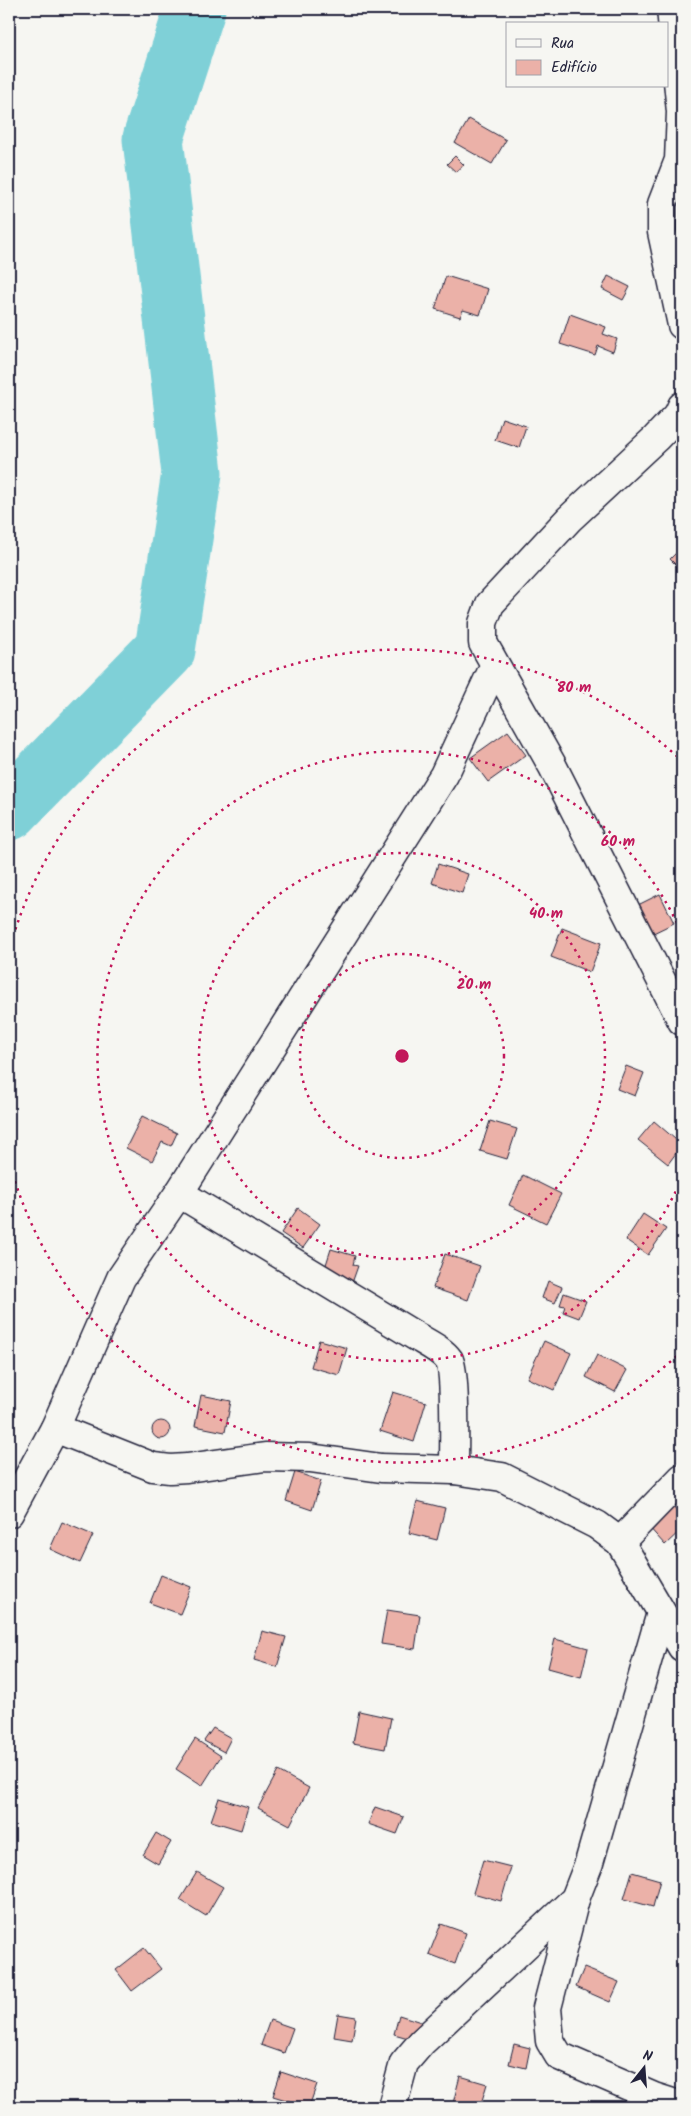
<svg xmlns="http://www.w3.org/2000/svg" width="691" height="2116" font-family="Kalam,sans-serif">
	<rect width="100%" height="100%" fill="#f6f6f2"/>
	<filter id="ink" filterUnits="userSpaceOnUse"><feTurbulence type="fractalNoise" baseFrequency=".02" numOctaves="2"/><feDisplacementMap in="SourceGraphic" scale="10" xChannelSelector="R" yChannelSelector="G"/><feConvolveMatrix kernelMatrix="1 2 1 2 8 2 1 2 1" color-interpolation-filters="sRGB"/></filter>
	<g filter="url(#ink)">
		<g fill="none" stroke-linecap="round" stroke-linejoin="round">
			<polyline stroke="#7fd0d7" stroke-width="61" points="9,810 165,650 192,473 153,139 195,9"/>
		</g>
		<g fill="#ebb1a8" stroke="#22223b">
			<polygon points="469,119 506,140 492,164 455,143"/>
			<polygon points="455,156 464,165 456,172 447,164"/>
			<polygon points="446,276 488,289 480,315 463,310 460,317 435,309"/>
			<polygon points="608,276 630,287 623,300 602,289"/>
			<polygon points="570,314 606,327 603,334 617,339 613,352 598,346 595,355 560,344"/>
			<polygon points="502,418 526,426 519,448 495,440"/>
			<polygon points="682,547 682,571 670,559"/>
			<polygon points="508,731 526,755 488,782 470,758"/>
			<polygon points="438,864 468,874 462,893 432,883"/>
			<polygon points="660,894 674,923 643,938 628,910"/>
			<polygon points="562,928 601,943 590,972 551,957"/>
			<polygon points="626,1066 644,1073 635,1096 617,1089"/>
			<polygon points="142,1116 177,1133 171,1146 162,1142 152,1161 126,1148"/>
			<polygon points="490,1121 517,1129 507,1159 480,1151"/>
			<polygon points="654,1121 682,1145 668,1164 638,1140"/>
			<polygon points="523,1175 561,1194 546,1223 509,1205"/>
			<polygon points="298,1208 320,1224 303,1248 281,1233"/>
			<polygon points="643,1214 666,1229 648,1255 626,1240"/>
			<polygon points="331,1249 355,1256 353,1265 358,1266 352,1283 323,1274"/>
			<polygon points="445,1254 480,1266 468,1300 433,1288"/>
			<polygon points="548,1281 562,1287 555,1303 542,1298"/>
			<polygon points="564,1293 586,1301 579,1318 563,1312 565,1306 560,1305"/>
			<polygon points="319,1340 347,1348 339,1375 311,1367"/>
			<polygon points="544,1341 571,1353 554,1390 527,1378"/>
			<polygon points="597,1355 627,1370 615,1392 586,1377"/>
			<polygon points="393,1392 426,1402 414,1442 380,1431"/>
			<polygon points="201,1395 231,1401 225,1432 195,1426"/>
			<circle cx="161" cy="1430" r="9"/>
			<polygon points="295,1472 321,1481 312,1510 286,1501"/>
			<polygon points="417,1501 445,1508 437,1540 409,1533"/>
			<polygon points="672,1505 682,1516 682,1529 665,1545 648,1526"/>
			<polygon points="62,1522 93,1535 80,1563 50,1549"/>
			<polygon points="161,1575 191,1587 180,1614 150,1603"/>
			<polygon points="387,1610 420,1615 415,1649 381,1644"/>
			<polygon points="262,1631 286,1637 277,1667 254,1660"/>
			<polygon points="555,1639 588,1648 581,1677 548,1668"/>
			<polygon points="359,1711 391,1718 385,1749 353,1743"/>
			<polygon points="213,1728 231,1738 224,1752 204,1741"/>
			<polygon points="195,1739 221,1756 202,1786 176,1769"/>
			<polygon points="278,1771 309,1788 290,1825 258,1808"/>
			<polygon points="219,1798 248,1807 241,1830 211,1821"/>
			<polygon points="375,1807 404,1817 397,1834 368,1824"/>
			<polygon points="156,1833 171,1842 158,1864 143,1855"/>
			<polygon points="483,1860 511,1867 501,1901 473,1893"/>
			<polygon points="197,1872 223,1887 206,1916 180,1900"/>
			<polygon points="632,1872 660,1880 653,1907 624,1899"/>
			<polygon points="441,1924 466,1933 455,1964 429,1954"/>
			<polygon points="144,1948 161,1969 132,1991 116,1970"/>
			<polygon points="584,1968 619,1982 610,2002 576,1987"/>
			<polygon points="338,2014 356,2017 352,2040 334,2037"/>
			<polygon points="399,2015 424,2023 419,2041 394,2034"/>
			<polygon points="270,2020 293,2028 284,2053 261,2045"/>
			<polygon points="514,2044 530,2048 526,2068 509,2064"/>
			<polygon points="281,2072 317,2084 309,2107 273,2096"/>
			<polygon points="460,2076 487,2084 480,2107 452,2107"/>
		</g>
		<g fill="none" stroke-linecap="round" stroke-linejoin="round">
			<defs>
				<g id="minor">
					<polyline points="671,9 681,112 679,160 662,204 662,232 682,325"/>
					<polyline points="682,406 678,415 656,438 569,519 490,604 483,623 483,643 552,765 682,1021"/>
					<path d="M 179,1193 L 417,1337 C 427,1343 442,1350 449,1360 C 456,1372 454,1451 454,1470"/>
					<polyline points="55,1428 153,1467 170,1469 187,1468 265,1457 310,1458 381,1468 454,1470 502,1477 597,1525 620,1542 682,1647"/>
					<polyline points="9,1513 55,1428 121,1278 179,1193 444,775 494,667"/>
					<polyline points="620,1542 682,1478"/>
					<polyline points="575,1899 547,2008 550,2041 559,2056 654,2097 682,2106"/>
					<polyline points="392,2107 404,2063 422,2042 575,1899 589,1863 661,1613"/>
				</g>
			</defs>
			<use href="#minor" stroke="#22223b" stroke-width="31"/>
			<use href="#minor" stroke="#f6f6f2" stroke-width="28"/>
		</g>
	</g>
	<g fill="none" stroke="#c2185b" stroke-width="2.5" stroke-dasharray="2.5 5">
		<circle cx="402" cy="1056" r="102"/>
		<circle cx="402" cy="1056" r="203"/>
		<path d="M682 1178A305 305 0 1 1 682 934"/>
		<path d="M682 1351A407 407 0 0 1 9 1161M9 951A407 407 0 0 1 682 761"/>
	</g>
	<circle cx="402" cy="1056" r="8" fill="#c2185b" stroke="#f6f6f2" stroke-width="2.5"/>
	<g font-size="15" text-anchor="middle" font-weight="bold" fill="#c2185b" stroke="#f6f6f2" stroke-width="4" stroke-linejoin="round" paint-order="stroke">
		<text x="574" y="692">80 m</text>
		<text x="618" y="846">60 m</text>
		<text x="546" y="918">40 m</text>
		<text x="474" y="989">20 m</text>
	</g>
	<rect width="691" height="2116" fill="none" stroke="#f6f6f2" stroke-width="30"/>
	<rect x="15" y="15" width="661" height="2086" fill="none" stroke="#22223b" stroke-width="2" filter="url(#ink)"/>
	<rect x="506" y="22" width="162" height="65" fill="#f6f6f2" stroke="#a1a1a9"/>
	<rect x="516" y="39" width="25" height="8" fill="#f6f6f2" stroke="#a1a1a9"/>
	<text x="551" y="48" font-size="15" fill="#22223b">Rua</text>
	<rect x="516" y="60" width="25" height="15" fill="#ebb1a8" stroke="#a1a1a9"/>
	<text x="551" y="72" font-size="15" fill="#22223b">Edifício</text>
	<g transform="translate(644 2068) rotate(17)" stroke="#f6f6f2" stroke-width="4" paint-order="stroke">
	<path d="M0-4L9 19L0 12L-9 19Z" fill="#22223b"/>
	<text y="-8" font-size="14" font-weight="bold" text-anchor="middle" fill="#22223b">N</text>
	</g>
</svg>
